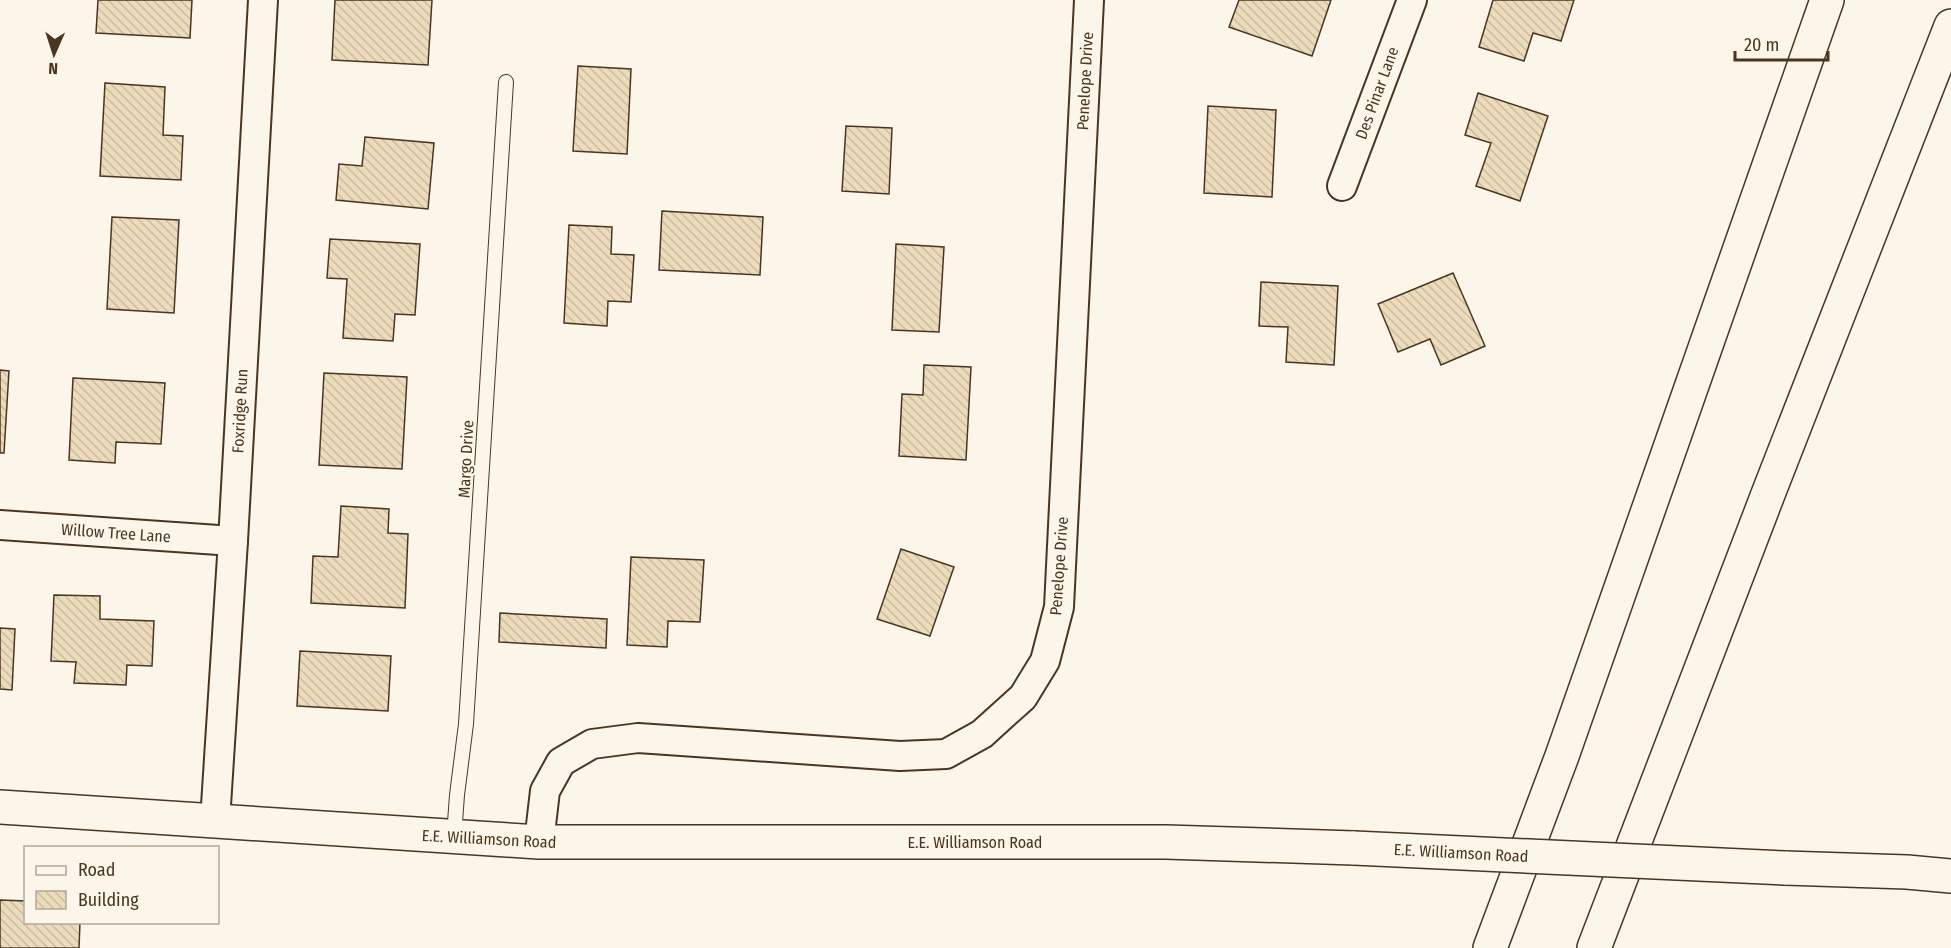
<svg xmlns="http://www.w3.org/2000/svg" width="1951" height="948" font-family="'Fira Sans Condensed',sans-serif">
	<defs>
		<pattern id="building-back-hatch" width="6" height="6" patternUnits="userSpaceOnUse" patternTransform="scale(1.5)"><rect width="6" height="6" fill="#ecdcbc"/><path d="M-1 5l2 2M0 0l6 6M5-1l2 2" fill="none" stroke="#ccbda1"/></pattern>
	</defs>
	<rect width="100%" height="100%" fill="#fbf6e9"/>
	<g fill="url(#building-back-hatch)" stroke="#4a3520" stroke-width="1.5">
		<polygon points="98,0 192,0 190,38 96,33"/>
		<polygon points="335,0 432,0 428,65 332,60"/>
		<polygon points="1239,0 1331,0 1312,56 1229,27"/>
		<polygon points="1493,0 1574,0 1561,41 1533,33 1524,61 1479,47"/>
		<polygon points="578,66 631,69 627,154 573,151"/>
		<polygon points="105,83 165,87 163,135 183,136 181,180 100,176"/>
		<polygon points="1478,93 1548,116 1520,201 1476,186 1491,143 1465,135"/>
		<polygon points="1208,106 1276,110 1272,197 1204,193"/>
		<polygon points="846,126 892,128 889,194 842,191"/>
		<polygon points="365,137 434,143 428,209 336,200 339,164 362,166"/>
		<polygon points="662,211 763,217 760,275 659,270"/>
		<polygon points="112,217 179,220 174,313 107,309"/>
		<polygon points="569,225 612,227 611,254 634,255 631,302 608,301 607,326 564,323"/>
		<polygon points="330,239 420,244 415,315 395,314 393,341 343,338 347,279 327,278"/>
		<polygon points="896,244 944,247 939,332 892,330"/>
		<polygon points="1453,273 1485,346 1441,365 1430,339 1398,352 1378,304"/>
		<polygon points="1261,282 1338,286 1334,365 1286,362 1288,327 1259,326"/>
		<polygon points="924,365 971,367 966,460 899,456 902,394 923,395"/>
		<polygon points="0,370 9,371 4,453 0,453"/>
		<polygon points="324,373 407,377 402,469 319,465"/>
		<polygon points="73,378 165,383 161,444 116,442 115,463 69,460"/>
		<polygon points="341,506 389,509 388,533 408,534 405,608 311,603 313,556 338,557"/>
		<polygon points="901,549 954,567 930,636 877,619"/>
		<polygon points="631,557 704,560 700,622 668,621 667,647 627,645"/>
		<polygon points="54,595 100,596 100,619 154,621 152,666 127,665 126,685 74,683 76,662 51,661"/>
		<polygon points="500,613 607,619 606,648 499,642"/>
		<polygon points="0,628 15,629 12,690 0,689"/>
		<polygon points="300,651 391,656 388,711 297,706"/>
		<polygon points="0,900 26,901 26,922 80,922 79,948 0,948"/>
	</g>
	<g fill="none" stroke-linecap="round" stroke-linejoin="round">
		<defs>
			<polyline id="lane" points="454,836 457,795 466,724 506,82"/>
			<g id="street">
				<polyline points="1342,186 1412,0"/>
				<polyline points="0,525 233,541"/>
				<polyline points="215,821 233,541 263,0"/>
				<polyline points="539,842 545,791 561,762 592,744 638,738 900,756 946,754 982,734 1023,697 1045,661 1059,607 1089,0"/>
			</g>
			<g id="secondary">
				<polyline points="0,807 539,842 1166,842 1354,848"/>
				<polyline points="1785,868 1907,872 1951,876"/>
			</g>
			<g id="highway">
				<polyline points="1490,948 1562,756 1827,0"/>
				<polyline points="1594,948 1770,489 1951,26"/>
			</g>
		</defs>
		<use href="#lane" stroke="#4a3520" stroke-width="16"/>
		<use href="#street" stroke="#4a3520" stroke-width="32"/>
		<use href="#secondary" stroke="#4a3520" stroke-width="36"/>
		<use href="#highway" stroke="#4a3520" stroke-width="36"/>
		<use href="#lane" stroke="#fbf6e9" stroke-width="14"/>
		<use href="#street" stroke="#fbf6e9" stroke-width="28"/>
		<use href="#secondary" stroke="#fbf6e9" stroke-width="33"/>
		<use href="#highway" stroke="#fbf6e9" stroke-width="33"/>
		<defs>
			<polyline id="secondary-bridge" points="1354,848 1785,868"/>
		</defs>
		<use href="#secondary-bridge" stroke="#4a3520" stroke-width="36" stroke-linecap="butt"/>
		<use href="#secondary-bridge" stroke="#fbf6e9" stroke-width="33"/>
	</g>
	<g text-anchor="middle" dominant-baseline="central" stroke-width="4.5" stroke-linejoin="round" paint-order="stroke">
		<g font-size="16" fill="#4a3520" stroke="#fbf6e9">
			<text transform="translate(1085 81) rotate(-87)">Penelope Drive</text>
			<text transform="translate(1377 93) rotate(-70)">Des Pinar Lane</text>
			<text transform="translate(240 411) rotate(-87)">Foxridge Run</text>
			<text transform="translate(466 459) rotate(-87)">Margo Drive</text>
			<text transform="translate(116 533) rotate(4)">Willow Tree Lane</text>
			<text transform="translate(1059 566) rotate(-86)">Penelope Drive</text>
			<text transform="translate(489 839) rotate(3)">E.E. Williamson Road</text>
			<text x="975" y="842">E.E. Williamson Road</text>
			<text transform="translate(1461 853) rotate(3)">E.E. Williamson Road</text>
		</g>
	</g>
	<rect x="24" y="846" width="195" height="78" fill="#fbf6e9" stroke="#b4a999" stroke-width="1.5"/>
	<rect x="36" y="866" width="30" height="9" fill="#fbf6e9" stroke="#b4a999" stroke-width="1.5"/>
	<text x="78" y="876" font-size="18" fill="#4a3520">Road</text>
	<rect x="36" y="891" width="30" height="18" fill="url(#building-back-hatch)" stroke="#b4a999" stroke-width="1.5"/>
	<text x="78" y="906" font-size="18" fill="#4a3520">Building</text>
	<g transform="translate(54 54) rotate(183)" stroke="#fbf6e9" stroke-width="4.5" paint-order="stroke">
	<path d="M0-4.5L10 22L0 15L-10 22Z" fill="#4a3520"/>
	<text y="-9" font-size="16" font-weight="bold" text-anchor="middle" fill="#4a3520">N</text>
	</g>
	<path d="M1735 51v9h93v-9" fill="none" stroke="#4a3520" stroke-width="3"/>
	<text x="1744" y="51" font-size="18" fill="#4a3520" stroke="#fbf6e9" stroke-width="4.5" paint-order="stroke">20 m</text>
</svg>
